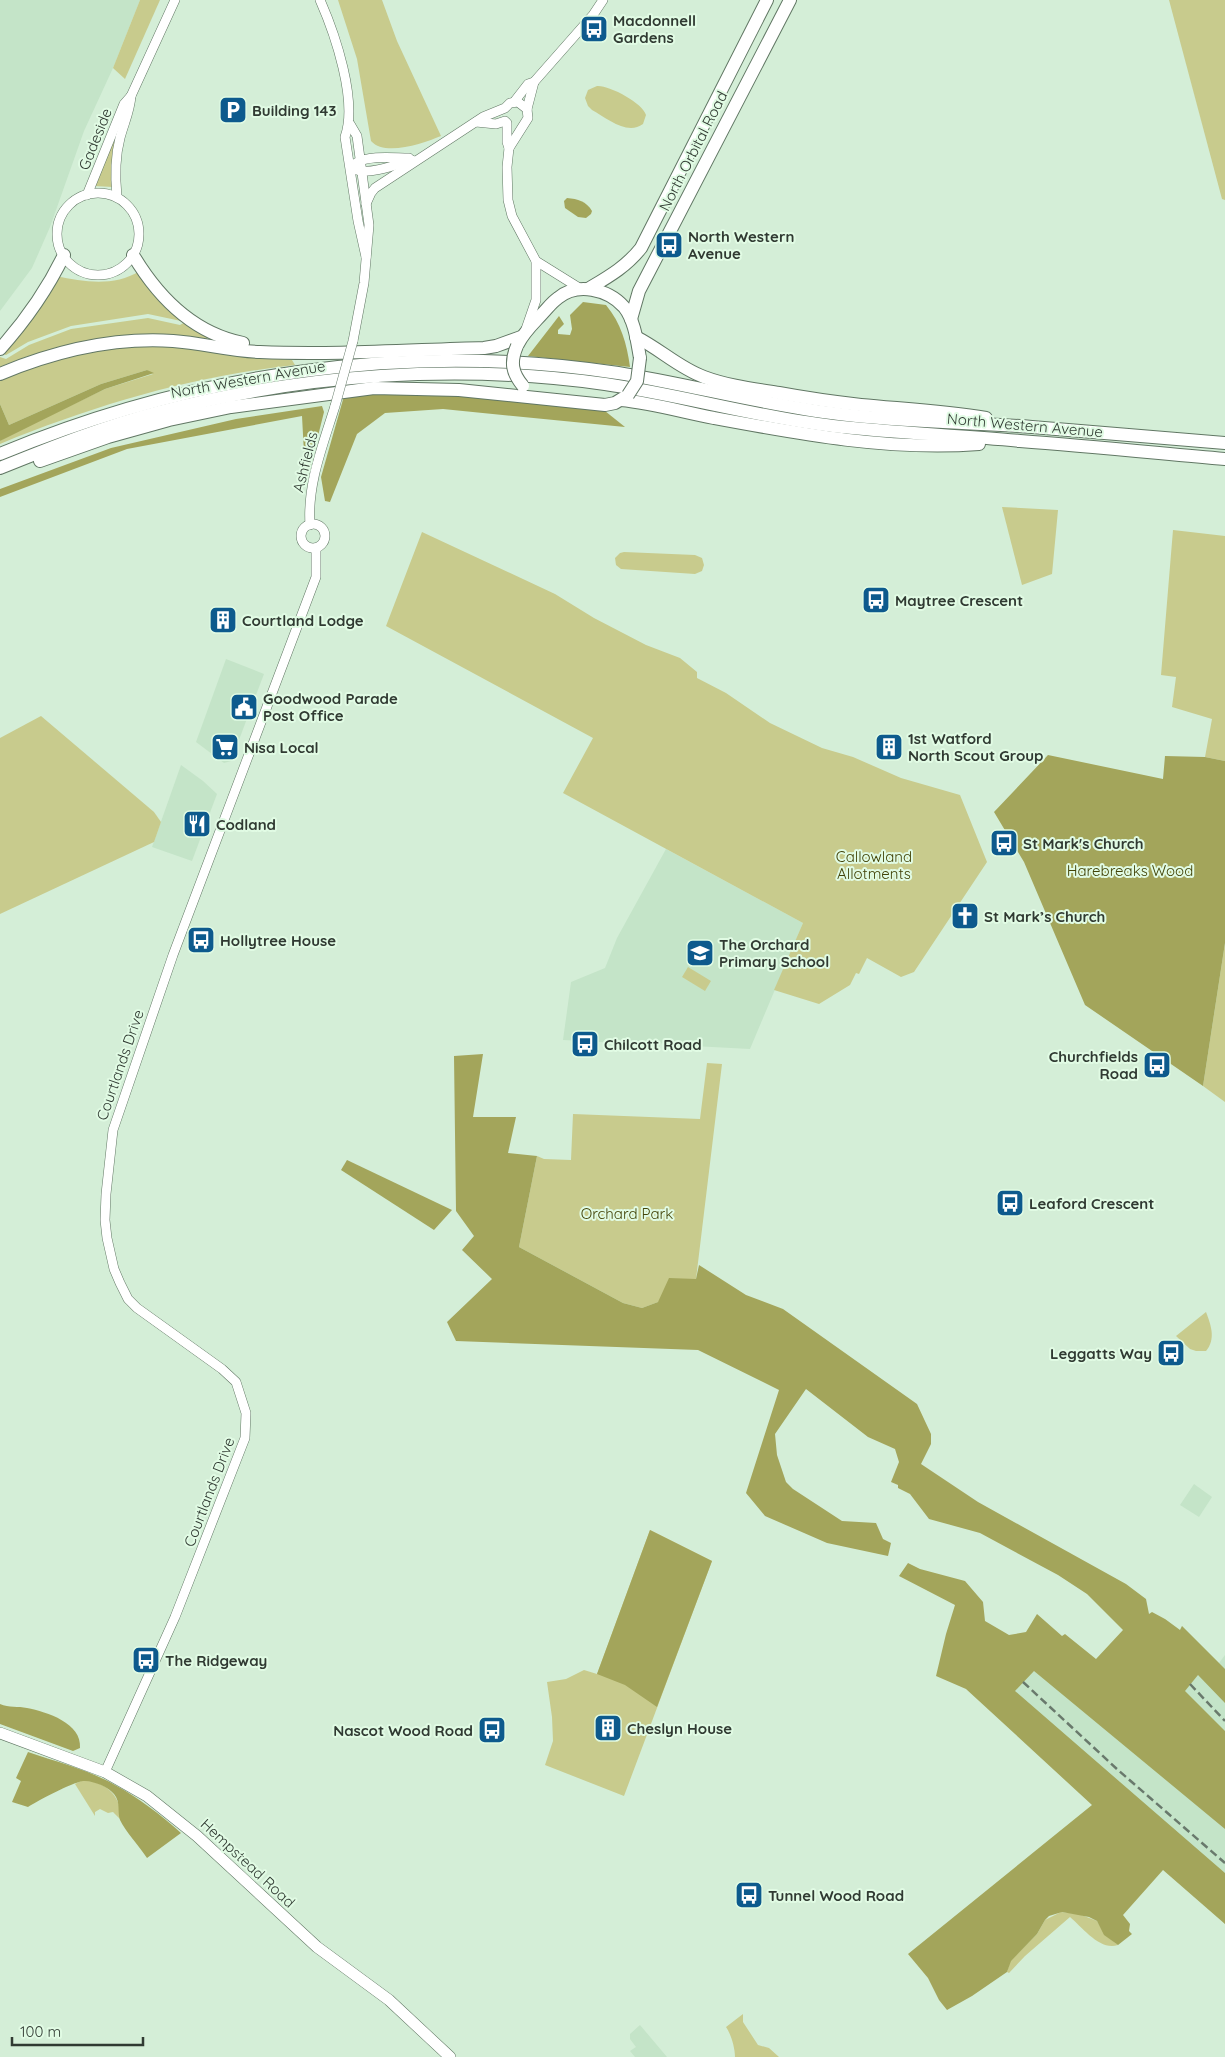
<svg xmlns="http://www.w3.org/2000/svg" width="1225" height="2057" font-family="Quicksand,sans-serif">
	<rect width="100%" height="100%" fill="#d4eed7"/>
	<g fill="#c4e4c8">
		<polygon points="0,0 140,0 113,68 84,131 50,227 32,268 0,311"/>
		<polygon points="226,659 264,674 231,761 224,763 196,742"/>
		<polygon points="181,765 203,781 217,794 192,861 152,847"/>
		<polygon points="666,849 803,923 750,1049 674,1045 667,1042 655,1045 563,1040 571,982 605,968 617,938"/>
		<polygon points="1194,1484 1212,1497 1199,1517 1180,1505"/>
		<polygon points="1165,1619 1180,1630 1182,1626 1219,1663 1225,1655 1225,1924 987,1663 1002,1648 1107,1697"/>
		<polygon points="640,2025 667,2057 635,2057 630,2051 636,2047 630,2039 630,2034"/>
	</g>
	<g fill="#c8cb8d">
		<polygon points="140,0 160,0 125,79 113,68"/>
		<path d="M 338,0 L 382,0 L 397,41 L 441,136 C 424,143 385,157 371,141 L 357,59 Z"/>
		<polygon points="1169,0 1225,0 1225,200 1222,199"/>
		<path d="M 597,86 C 609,85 643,103 646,115 L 643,124 C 627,136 607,118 592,110 L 588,106 L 585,98 L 588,90 Z"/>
		<polygon points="116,135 118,136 113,187 94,186"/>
		<path d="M 140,271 L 181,321 L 148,314 L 71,326 L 28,342 L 6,355 L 2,354 L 56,276 C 85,282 113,287 140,271 Z"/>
		<path d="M 148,318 L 180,325 L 187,321 L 209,334 L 207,339 C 139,333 63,339 0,367 L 0,357 L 6,359 L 29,345 L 71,329 Z"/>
		<path d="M 141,344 L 292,360 L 295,365 C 193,376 95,405 0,444 L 0,441 L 9,435 L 105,389 L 153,374 L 147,370 L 101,384 L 9,425 L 0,404 L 0,377 L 36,362 Z"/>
		<polygon points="1002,507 1058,510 1052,574 1022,585"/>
		<polygon points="1173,530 1225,536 1225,761 1205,757 1212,719 1172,707 1176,677 1161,675"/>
		<polygon points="422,532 555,594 594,618 646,645 680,658 697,672 697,678 726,693 770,723 822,748 853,757 901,778 960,795 987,862 914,972 901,977 867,958 859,974 856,973 850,985 819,1004 774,990 803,923 563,793 593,738 386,626"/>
		<polygon points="624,552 695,555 702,558 704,565 702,571 695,574 621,569 616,565 615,558 620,553"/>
		<polygon points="41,716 154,812 161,822 154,842 0,914 0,738"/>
		<polygon points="1225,943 1225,1102 1203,1086"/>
		<polygon points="688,967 711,981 705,991 682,977"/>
		<polygon points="707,1063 722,1064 696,1279 658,1302 642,1308 623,1303 519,1247 537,1156 544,1159 571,1160 573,1114 700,1119"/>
		<path d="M 1206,1312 C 1211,1325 1216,1339 1206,1351 L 1196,1351 L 1190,1349 L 1176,1336 Z"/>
		<polygon points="650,1530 712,1561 624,1796 545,1765 553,1741 552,1717 547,1682 566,1679 584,1670 597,1674"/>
		<path d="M 81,1781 C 103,1779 123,1796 120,1819 L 113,1812 L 108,1813 L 100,1809 L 95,1812 L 95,1816 L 75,1784 Z"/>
		<path d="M 1061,1912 L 1079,1914 L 1097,1921 L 1105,1935 L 1118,1945 C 1100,1951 1083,1928 1070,1917 L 1025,1956 L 1009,1973 L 1007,1972 L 1010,1961 L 1037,1934 L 1045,1920 Z"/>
		<path d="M 743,2014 L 743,2022 L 758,2045 L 769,2048 L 779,2057 L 735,2057 C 735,2048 731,2034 726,2027 Z"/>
	</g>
	<g fill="#a3a55b">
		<path d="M 567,198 C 578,199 586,201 592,211 L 591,214 L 586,218 L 578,217 L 565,208 L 564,201 Z"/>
		<path d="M 583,302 L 606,305 C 621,323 627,344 630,367 L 528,356 L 559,316 L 564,324 L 558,330 L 558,334 L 570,335 L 572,329 L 570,315 Z"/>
		<polygon points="147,370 154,373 105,389 0,441 0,404 9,425 101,384"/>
		<polygon points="386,393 467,396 605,411 625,427 443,409 385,413 357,434 330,502 325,501 321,477 344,396"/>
		<polygon points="322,406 324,412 309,472 305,472 302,416 127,449 0,497 0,489 111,448 236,419"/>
		<polygon points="1048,755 1163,779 1165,756 1205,757 1225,761 1225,943 1203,1086 1085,1005 1024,862 994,812"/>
		<polygon points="483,1054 473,1117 516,1117 508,1153 537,1156 519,1247 623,1303 642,1308 658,1302 669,1278 696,1279 699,1265 746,1295 783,1309 917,1404 931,1434 931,1444 921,1464 978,1502 1126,1584 1146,1599 1149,1614 1152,1612 1165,1619 1180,1630 1182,1626 1225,1669 1225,1703 1198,1675 1185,1691 1225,1731 1225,1829 1034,1671 1015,1691 1225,1873 1225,1924 1163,1870 1123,1915 1130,1924 1129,1931 1132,1934 1118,1945 1104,1935 1097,1921 1089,1917 1062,1912 1049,1916 1045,1920 1037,1934 1011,1961 1007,1972 972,1996 947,2010 939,2000 928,1978 908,1954 1092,1805 966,1689 936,1676 946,1634 955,1605 899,1576 908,1563 920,1569 965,1581 983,1602 985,1621 1009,1635 1026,1632 1037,1614 1062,1636 1065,1634 1096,1659 1123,1630 1087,1594 1058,1575 980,1533 929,1519 910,1494 898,1488 898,1485 891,1482 899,1462 895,1449 868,1437 806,1389 775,1434 777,1455 786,1482 793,1489 842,1521 876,1523 883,1539 891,1543 888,1556 827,1543 765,1516 746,1493 779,1390 698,1350 456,1341 447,1322 492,1279 462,1250 474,1236 456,1211 454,1056"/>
		<polygon points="347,1160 452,1210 434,1230 341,1170"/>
		<polygon points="650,1530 712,1561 657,1707 625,1685 597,1674"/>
		<path d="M 0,1704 C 9,1708 18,1706 27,1708 C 47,1712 82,1723 80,1748 L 73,1751 L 0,1724 Z"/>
		<path d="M 28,1752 C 57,1762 89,1770 115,1785 C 139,1798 161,1815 181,1833 L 147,1858 C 140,1847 125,1831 120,1820 C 117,1811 121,1803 114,1794 C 109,1787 92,1780 83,1781 C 71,1783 39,1800 28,1807 L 12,1802 L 21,1781 L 16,1778 Z"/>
	</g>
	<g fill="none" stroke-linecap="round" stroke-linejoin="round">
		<defs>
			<g id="tertiary">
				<path d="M 320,0 C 335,34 358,101 345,137 L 358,221 L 366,257"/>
				<polyline points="514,102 528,84 534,82 593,15 603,0"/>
				<polyline points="527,109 534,82"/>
				<polyline points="476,122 496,124 505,121"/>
				<polyline points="507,123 507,142 509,148 507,167 508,200 512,216 536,261 536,300 526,329"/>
				<polyline points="350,124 357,136 369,225 364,283 353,341"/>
				<path d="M 356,163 C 370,155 393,158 409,158"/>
				<path d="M 357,170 C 370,175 398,164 412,160"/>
				<circle cx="98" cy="234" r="41"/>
				<polyline points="87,195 124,104 131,96 175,0"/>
				<path d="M 117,197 C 115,177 115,157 120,138 C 124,123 130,111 131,96"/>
				<polyline points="366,204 371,193 375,188 483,117 505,108 510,103 518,102 527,109 528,118 509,148"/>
				<polyline points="536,261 581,289"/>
				<circle cx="313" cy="536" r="12"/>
				<path d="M 310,525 C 307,484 323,445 335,406"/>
				<polyline points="105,1772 175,1617 245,1438 246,1413 236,1382 222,1369 137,1308 128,1299 120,1283 114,1269 107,1238 105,1220 106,1194 113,1130 173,955 316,577 316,548"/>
			</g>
			<polyline id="primary" points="0,1733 105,1772 147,1796 197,1836 317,1947 389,2000 450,2057"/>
			<g id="trunk">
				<path d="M 133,255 C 158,297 193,333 243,343"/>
				<path d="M 588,289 C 608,277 626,267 641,248 L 767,0"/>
				<polyline points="631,319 639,291 790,0"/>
				<path d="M 636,337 C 660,349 679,368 704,377 C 728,386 754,389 779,393 C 806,398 834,402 861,405 C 903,409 945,411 986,418"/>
				<path d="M 518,344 C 524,332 533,324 542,314 C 547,309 552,302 558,298 C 577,282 608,289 624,307 C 635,321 637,342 640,358"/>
				<path d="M 0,349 C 26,320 47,290 64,255"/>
				<path d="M 0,374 C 55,351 113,337 173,341 C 202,343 231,351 260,352 C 334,355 409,350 484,348 L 496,346 L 521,337"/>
				<path d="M 621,400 C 652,403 683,412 714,418 C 800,434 891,451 979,444"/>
				<path d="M 0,454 C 195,373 409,341 618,373 C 692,385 764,405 839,414 C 903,422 968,422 1032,427 C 1096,432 1161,438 1225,443"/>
				<polyline points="40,461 108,437 169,420 231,407 374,388 459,390 605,405 615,403 628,395"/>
				<path d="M 0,468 C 52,447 105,426 159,412 C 304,374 457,363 605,384 C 682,395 756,417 833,426 C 895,433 957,435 1020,441 C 1088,446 1157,453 1225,459"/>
			</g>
		</defs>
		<use href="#tertiary" stroke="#617764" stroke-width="10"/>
		<use href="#primary" stroke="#617764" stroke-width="12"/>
		<use href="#trunk" stroke="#617764" stroke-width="14"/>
		<use href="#tertiary" stroke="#fff" stroke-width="9"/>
		<use href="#primary" stroke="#fff" stroke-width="11"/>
		<use href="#trunk" stroke="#fff" stroke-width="12"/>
		<g stroke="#69796c" stroke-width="2.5" stroke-dasharray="8 4" stroke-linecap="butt">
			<polyline points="1023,1682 1118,1770 1225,1863"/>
			<polyline points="1190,1684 1225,1721"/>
		</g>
		<defs>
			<polyline id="tertiary-bridge" points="335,406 353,341"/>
			<g id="trunk-bridge">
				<path d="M 517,346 C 510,362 512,373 523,386"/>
				<polyline points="628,395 637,381 640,358"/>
			</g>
		</defs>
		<use href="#tertiary-bridge" stroke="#617764" stroke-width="10" stroke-linecap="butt"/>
		<use href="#trunk-bridge" stroke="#617764" stroke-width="14" stroke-linecap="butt"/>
		<use href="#tertiary-bridge" stroke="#fff" stroke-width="9"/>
		<use href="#trunk-bridge" stroke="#fff" stroke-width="12"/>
	</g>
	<defs>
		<symbol id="bus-square" viewBox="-11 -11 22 22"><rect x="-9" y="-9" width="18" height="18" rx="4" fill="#0d5a8d" stroke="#e1fbe4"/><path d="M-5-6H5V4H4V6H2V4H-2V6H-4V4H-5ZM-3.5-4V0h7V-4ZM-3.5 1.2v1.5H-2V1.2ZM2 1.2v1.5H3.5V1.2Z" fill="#fff"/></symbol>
		<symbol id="parking-square" viewBox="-11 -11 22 22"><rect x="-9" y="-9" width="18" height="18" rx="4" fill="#0d5a8d" stroke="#e1fbe4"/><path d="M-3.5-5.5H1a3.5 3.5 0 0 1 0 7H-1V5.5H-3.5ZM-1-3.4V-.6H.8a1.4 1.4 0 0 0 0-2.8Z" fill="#fff"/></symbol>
		<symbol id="building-square" viewBox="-11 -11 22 22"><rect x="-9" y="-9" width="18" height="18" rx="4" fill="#0d5a8d" stroke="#e1fbe4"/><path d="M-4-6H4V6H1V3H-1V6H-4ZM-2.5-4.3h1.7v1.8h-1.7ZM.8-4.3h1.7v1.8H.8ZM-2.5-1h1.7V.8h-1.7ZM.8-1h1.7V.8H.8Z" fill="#fff"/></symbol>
		<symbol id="civic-square" viewBox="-11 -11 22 22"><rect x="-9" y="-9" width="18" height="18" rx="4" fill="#0d5a8d" stroke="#e1fbe4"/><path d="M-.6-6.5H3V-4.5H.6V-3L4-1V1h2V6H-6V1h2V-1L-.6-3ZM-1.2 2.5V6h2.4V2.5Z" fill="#fff"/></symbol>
		<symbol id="supermarket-square" viewBox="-11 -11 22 22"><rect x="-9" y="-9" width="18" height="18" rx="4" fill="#0d5a8d" stroke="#e1fbe4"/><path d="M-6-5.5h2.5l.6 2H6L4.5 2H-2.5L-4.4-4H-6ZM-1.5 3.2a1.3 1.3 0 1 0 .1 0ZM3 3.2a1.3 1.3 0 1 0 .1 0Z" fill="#fff"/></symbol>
		<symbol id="restaurant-square" viewBox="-11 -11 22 22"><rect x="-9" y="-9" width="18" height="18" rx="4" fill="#0d5a8d" stroke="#e1fbe4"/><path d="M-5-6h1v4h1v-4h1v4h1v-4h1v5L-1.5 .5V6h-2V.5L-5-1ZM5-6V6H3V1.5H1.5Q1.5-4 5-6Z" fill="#fff"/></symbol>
		<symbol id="church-square" viewBox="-11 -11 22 22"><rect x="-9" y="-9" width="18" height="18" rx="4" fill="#0d5a8d" stroke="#e1fbe4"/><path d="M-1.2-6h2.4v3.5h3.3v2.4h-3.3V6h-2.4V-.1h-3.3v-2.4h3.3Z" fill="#fff"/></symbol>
		<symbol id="school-square" viewBox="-11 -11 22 22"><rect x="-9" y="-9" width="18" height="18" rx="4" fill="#0d5a8d" stroke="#e1fbe4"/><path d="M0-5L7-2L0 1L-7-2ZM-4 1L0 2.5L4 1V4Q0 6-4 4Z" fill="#fff"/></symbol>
	</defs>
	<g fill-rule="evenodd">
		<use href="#bus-square" x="578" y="13" width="32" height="32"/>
		<use href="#parking-square" x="217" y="94" width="32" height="32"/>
		<use href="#bus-square" x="653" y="229" width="32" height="32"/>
		<use href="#bus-square" x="860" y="584" width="32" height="32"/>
		<use href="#building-square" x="207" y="604" width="32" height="32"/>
		<use href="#civic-square" x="228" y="691" width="32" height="32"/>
		<use href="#supermarket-square" x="209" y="731" width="32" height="32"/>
		<use href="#building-square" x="873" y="731" width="32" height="32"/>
		<use href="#restaurant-square" x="181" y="808" width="32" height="32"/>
		<use href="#bus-square" x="988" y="827" width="32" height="32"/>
		<use href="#church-square" x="949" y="900" width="32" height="32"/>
		<use href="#bus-square" x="185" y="924" width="32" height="32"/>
		<use href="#school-square" x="684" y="937" width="32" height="32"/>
		<use href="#bus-square" x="569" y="1028" width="32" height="32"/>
		<use href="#bus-square" x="1141" y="1049" width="32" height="32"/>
		<use href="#bus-square" x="994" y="1187" width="32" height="32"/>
		<use href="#bus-square" x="1155" y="1337" width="32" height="32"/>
		<use href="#bus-square" x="130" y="1644" width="32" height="32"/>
		<use href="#building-square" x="592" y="1712" width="32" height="32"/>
		<use href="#bus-square" x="476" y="1714" width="32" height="32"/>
		<use href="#bus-square" x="733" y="1879" width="32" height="32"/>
	</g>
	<g text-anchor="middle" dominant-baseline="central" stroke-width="4" stroke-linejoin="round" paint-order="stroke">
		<g font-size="15" font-weight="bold" fill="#303a32" stroke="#e1fbe4" text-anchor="start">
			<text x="613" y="20">Macdonnell<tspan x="613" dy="17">Gardens</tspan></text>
			<text x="252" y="110">Building 143</text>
			<text x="688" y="236">North Western<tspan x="688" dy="17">Avenue</tspan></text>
			<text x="895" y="600">Maytree Crescent</text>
			<text x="242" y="620">Courtland Lodge</text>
			<text x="263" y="698">Goodwood Parade<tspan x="263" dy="17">Post Office</tspan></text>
			<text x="908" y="738">1st Watford<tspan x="908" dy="17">North Scout Group</tspan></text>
			<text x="244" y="747">Nisa Local</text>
			<text x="216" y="824">Codland</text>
			<text x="1023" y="843">St Mark's Church</text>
			<text x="984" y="916">St Mark’s Church</text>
			<text x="220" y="940">Hollytree House</text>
			<text x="719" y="944">The Orchard<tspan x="719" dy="17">Primary School</tspan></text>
			<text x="604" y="1044">Chilcott Road</text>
			<text x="1138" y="1056" text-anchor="end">Churchfields<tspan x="1138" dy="17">Road</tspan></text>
			<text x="1029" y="1203">Leaford Crescent</text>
			<text x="1152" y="1353" text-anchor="end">Leggatts Way</text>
			<text x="165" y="1660">The Ridgeway</text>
			<text x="627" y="1728">Cheslyn House</text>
			<text x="473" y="1730" text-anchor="end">Nascot Wood Road</text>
			<text x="768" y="1895">Tunnel Wood Road</text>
		</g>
		<g font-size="15" fill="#303a32" stroke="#e1fbe4">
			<text transform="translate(95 139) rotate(-68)">Gadeside</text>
			<text transform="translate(693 151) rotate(-63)">North Orbital Road</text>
			<text transform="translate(248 379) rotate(-10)">North Western Avenue</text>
			<text transform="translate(1025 425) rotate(5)">North Western Avenue</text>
			<text transform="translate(305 462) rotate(-76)">Ashfields</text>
			<text transform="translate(120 1065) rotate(-71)">Courtlands Drive</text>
			<text transform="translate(209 1492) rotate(-69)">Courtlands Drive</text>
			<text transform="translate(248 1863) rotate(43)">Hempstead Road</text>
		</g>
		<g font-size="15" fill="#424307" stroke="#e1fbe4">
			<text x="874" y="856">Callowland<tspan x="874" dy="17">Allotments</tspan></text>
			<text x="1130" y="870">Harebreaks Wood</text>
			<text x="627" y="1213">Orchard Park</text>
		</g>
	</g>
	<path d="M12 2037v8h131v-8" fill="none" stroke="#303a32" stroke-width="2.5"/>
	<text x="20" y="2037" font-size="15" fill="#303a32" stroke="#e1fbe4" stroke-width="4" paint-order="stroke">100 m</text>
</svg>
